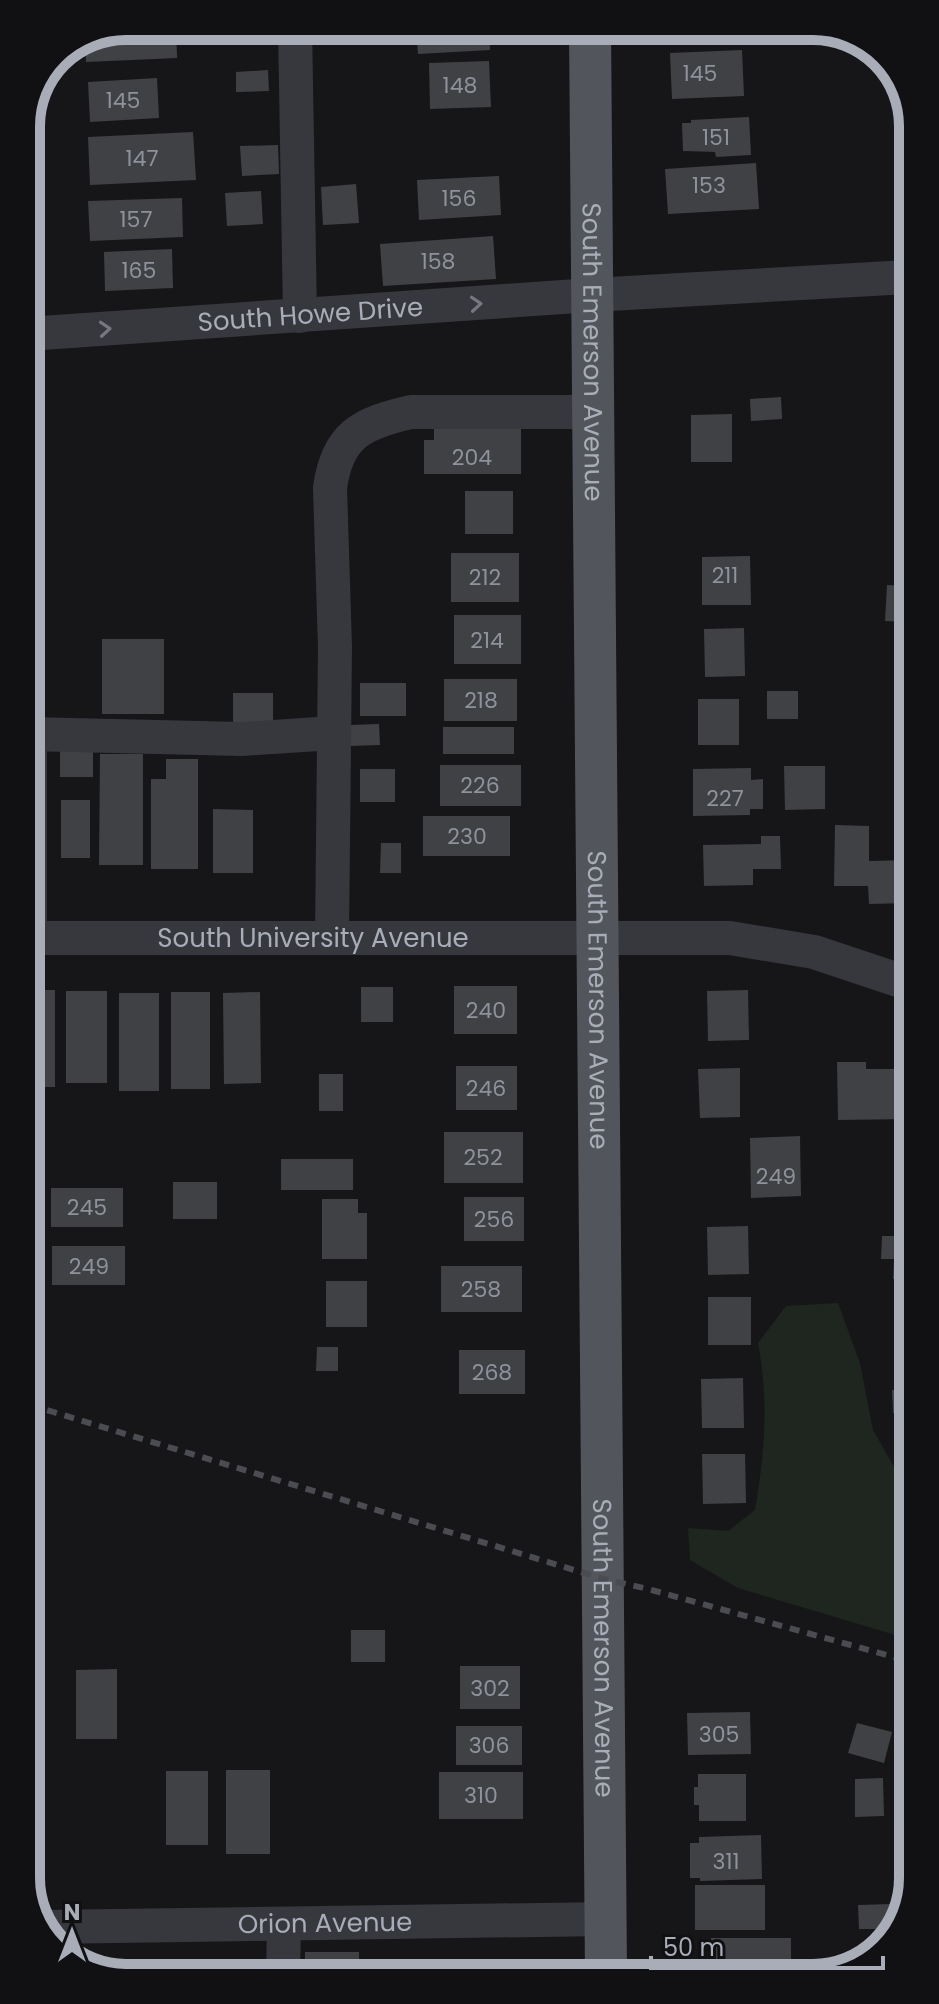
<svg xmlns="http://www.w3.org/2000/svg" width="939" height="2004" font-family="Poppins,sans-serif">
	<rect width="100%" height="100%" fill="#161618"/>
	<path fill="#1e261f" d="M 838,1303 L 860,1363 L 873,1430 L 912,1498 L 912,1640 L 738,1588 L 690,1560 L 688,1528 L 728,1531 L 755,1510 C 765,1449 769,1403 758,1343 L 786,1306 Z"/>
	<g fill="#404145">
		<polygon points="126,26 176,26 177,58 86,62 85,43"/>
		<polygon points="416,26 489,26 490,50 418,54"/>
		<polygon points="742,50 744,96 672,99 670,53"/>
		<polygon points="489,61 491,107 430,109 429,63"/>
		<polygon points="268,70 269,91 236,92 236,72"/>
		<polygon points="157,78 159,118 90,122 88,82"/>
		<polygon points="749,117 751,155 716,157 715,152 683,151 682,123 691,123 691,120"/>
		<polygon points="193,132 196,180 90,185 88,137"/>
		<polygon points="278,145 279,174 242,176 240,146"/>
		<polygon points="756,163 759,209 668,214 665,169"/>
		<polygon points="499,176 501,215 419,220 417,180"/>
		<polygon points="356,184 359,223 323,225 321,187"/>
		<polygon points="261,191 263,224 227,226 225,193"/>
		<polygon points="182,198 183,237 90,241 88,201"/>
		<polygon points="493,236 496,279 383,286 380,244"/>
		<polygon points="172,249 173,288 105,291 104,252"/>
		<polygon points="781,397 782,419 751,421 750,399"/>
		<polygon points="732,414 732,462 691,462 691,415"/>
		<polygon points="434,427 521,427 521,474 424,474 424,440 434,440"/>
		<rect x="465" y="491" width="48" height="43"/>
		<rect x="451" y="553" width="68" height="49"/>
		<polygon points="750,556 751,605 702,605 702,557"/>
		<polygon points="887,585 909,586 909,622 885,621"/>
		<rect x="454" y="615" width="67" height="49"/>
		<polygon points="744,628 745,676 705,677 704,629"/>
		<rect x="102" y="639" width="62" height="75"/>
		<rect x="444" y="679" width="73" height="42"/>
		<rect x="360" y="683" width="46" height="33"/>
		<rect x="767" y="691" width="31" height="28"/>
		<rect x="233" y="693" width="40" height="32"/>
		<rect x="698" y="699" width="41" height="46"/>
		<polygon points="379,724 380,745 350,746 350,725"/>
		<rect x="443" y="727" width="71" height="27"/>
		<rect x="60" y="747" width="33" height="30"/>
		<polygon points="100,754 143,754 143,865 99,865"/>
		<polygon points="166,759 198,759 198,869 151,869 151,779 166,779"/>
		<rect x="901" y="761" width="9" height="44"/>
		<rect x="440" y="765" width="81" height="41"/>
		<polygon points="784,766 825,766 825,809 785,810"/>
		<polygon points="751,768 751,780 763,779 763,809 750,809 750,815 693,816 693,769"/>
		<rect x="360" y="769" width="35" height="33"/>
		<rect x="61" y="800" width="29" height="58"/>
		<polygon points="213,809 253,810 253,873 213,873"/>
		<rect x="423" y="816" width="87" height="40"/>
		<polygon points="835,825 869,826 869,861 910,860 910,903 869,904 868,886 834,886"/>
		<polygon points="761,836 780,836 781,869 753,869 753,885 704,886 703,845 761,844"/>
		<polygon points="381,843 401,843 401,873 380,873"/>
		<rect x="454" y="986" width="63" height="48"/>
		<rect x="361" y="987" width="32" height="35"/>
		<rect x="29" y="990" width="26" height="97"/>
		<polygon points="748,990 749,1040 708,1041 707,991"/>
		<rect x="66" y="991" width="41" height="92"/>
		<rect x="171" y="992" width="39" height="97"/>
		<polygon points="260,992 261,1083 224,1084 223,993"/>
		<rect x="119" y="993" width="40" height="98"/>
		<polygon points="837,1062 866,1062 866,1069 910,1069 911,1119 838,1120"/>
		<rect x="456" y="1066" width="61" height="44"/>
		<polygon points="740,1068 740,1117 700,1118 698,1069"/>
		<rect x="319" y="1074" width="24" height="37"/>
		<rect x="444" y="1132" width="79" height="51"/>
		<polygon points="800,1136 801,1196 751,1198 750,1138"/>
		<rect x="281" y="1159" width="72" height="31"/>
		<polygon points="896,1177 911,1177 911,1279 893,1279 894,1259 881,1259 882,1236 895,1236"/>
		<rect x="173" y="1182" width="44" height="37"/>
		<rect x="51" y="1188" width="72" height="39"/>
		<rect x="464" y="1197" width="60" height="44"/>
		<polygon points="322,1199 358,1199 358,1213 367,1213 367,1259 322,1259"/>
		<polygon points="748,1226 749,1274 708,1275 707,1227"/>
		<rect x="52" y="1246" width="73" height="39"/>
		<rect x="441" y="1266" width="81" height="46"/>
		<rect x="326" y="1281" width="41" height="46"/>
		<rect x="708" y="1297" width="43" height="48"/>
		<polygon points="911,1308 911,1413 893,1413 892,1390 903,1390 903,1309"/>
		<polygon points="317,1347 338,1347 338,1371 316,1371"/>
		<rect x="459" y="1350" width="66" height="44"/>
		<polygon points="743,1378 744,1428 702,1428 701,1379"/>
		<polygon points="702,1454 745,1454 746,1503 703,1504"/>
		<rect x="351" y="1630" width="34" height="32"/>
		<rect x="460" y="1666" width="60" height="43"/>
		<polygon points="117,1669 117,1739 76,1739 76,1670"/>
		<polygon points="750,1712 751,1754 688,1755 687,1713"/>
		<polygon points="857,1723 892,1732 884,1763 848,1753"/>
		<rect x="456" y="1726" width="66" height="39"/>
		<rect x="226" y="1770" width="44" height="84"/>
		<rect x="166" y="1771" width="42" height="74"/>
		<rect x="439" y="1772" width="84" height="47"/>
		<polygon points="698,1774 746,1774 746,1821 699,1821 699,1805 694,1805 694,1787 698,1787"/>
		<polygon points="883,1778 884,1816 855,1817 855,1779"/>
		<polygon points="761,1835 762,1879 700,1881 700,1878 690,1878 690,1843 699,1843 699,1837"/>
		<rect x="695" y="1885" width="70" height="45"/>
		<polygon points="891,1904 892,1929 859,1929 858,1905"/>
		<polygon points="711,1938 791,1938 791,1973 711,1974"/>
		<rect x="305" y="1952" width="54" height="24"/>
		<rect x="457" y="1964" width="55" height="11"/>
	</g>
	<g fill="none" stroke-linecap="round" stroke-linejoin="round">
		<g stroke="#37383d" stroke-width="34">
			<polyline points="295,26 300,316"/>
			<path id="s1" d="M 27,334 L 592,295 L 908,277"/>
			<polyline points="28,734 242,739 333,733"/>
			<path id="s2" d="M 29,938 L 730,938 L 814,952 L 910,984"/>
			<polyline points="30,938 30,734"/>
			<path d="M 332,938 L 335,647 L 330,488 C 337,435 362,423 411,412 L 594,412"/>
			<path id="s3" d="M 43,1927 L 605,1919"/>
			<polyline points="283,1977 284,1924"/>
		</g>
		<path stroke="#53555c" stroke-width="42" id="s4" d="M 590,26 L 606,1974"/>
		<polyline stroke="#4a4c52" stroke-width="6" stroke-dasharray="10 8" stroke-linecap="butt" points="30,1405 604,1579 648,1589 912,1662"/>
	</g>
	<defs><path id="oneway-chevron" d="M-2-3.5L2.5 0L-2 3.5" fill="none" stroke-width="1.6" stroke-linecap="round" stroke-linejoin="round" transform="scale(2)"/></defs>
	<g stroke="#757881">
		<use href="#oneway-chevron" transform="translate(476 304) rotate(-4)"/>
		<use href="#oneway-chevron" transform="translate(105 329) rotate(-4)"/>
	</g>
	<g text-anchor="middle" dominant-baseline="central" stroke-width="6" stroke-linejoin="round" paint-order="stroke">
		<g font-size="22" fill="#8e929b">
			<text x="700" y="73">145</text>
			<text x="460" y="85">148</text>
			<text x="123" y="100">145</text>
			<text x="716" y="137">151</text>
			<text x="142" y="158">147</text>
			<text x="709" y="185">153</text>
			<text x="459" y="198">156</text>
			<text x="136" y="219">157</text>
			<text x="438" y="261">158</text>
			<text x="139" y="270">165</text>
			<text x="472" y="457">204</text>
			<text x="725" y="575">211</text>
			<text x="485" y="577">212</text>
			<text x="487" y="640">214</text>
			<text x="481" y="700">218</text>
			<text x="480" y="785">226</text>
			<text x="725" y="798">227</text>
			<text x="467" y="836">230</text>
			<text x="486" y="1010">240</text>
			<text x="486" y="1088">246</text>
			<text x="483" y="1157">252</text>
			<text x="776" y="1176">249</text>
			<text x="87" y="1207">245</text>
			<text x="494" y="1219">256</text>
			<text x="89" y="1266">249</text>
			<text x="481" y="1289">258</text>
			<text x="492" y="1372">268</text>
			<text x="490" y="1688">302</text>
			<text x="719" y="1734">305</text>
			<text x="489" y="1745">306</text>
			<text x="481" y="1795">310</text>
			<text x="726" y="1861">311</text>
		</g>
		<g font-size="26" fill="#a8adb8" stroke="#111113">
			<text stroke="none"><textPath href="#s1" startOffset="284">South Howe Drive</textPath></text>
			<text stroke="none"><textPath href="#s4" startOffset="326">South Emerson Avenue</textPath></text>
			<text stroke="none"><textPath href="#s2" startOffset="284">South University Avenue</textPath></text>
			<text stroke="none"><textPath href="#s4" startOffset="974">South Emerson Avenue</textPath></text>
			<text stroke="none"><textPath href="#s4" startOffset="1622">South Emerson Avenue</textPath></text>
			<text stroke="none"><textPath href="#s3" startOffset="282">Orion Avenue</textPath></text>
		</g>
	</g>
	<path d="M0 0H939V2004H0ZM126 40H813A86 86 0 0 1 899 126V1878A86 86 0 0 1 813 1964H126A86 86 0 0 1 40 1878V126A86 86 0 0 1 126 40Z" fill="#111113" fill-rule="evenodd"/>
	<path fill="none" stroke="#a8adb8" stroke-width="10" d="M126 40H813A86 86 0 0 1 899 126V1878A86 86 0 0 1 813 1964H126A86 86 0 0 1 40 1878V126A86 86 0 0 1 126 40Z"/>
	<g transform="translate(72 1932)" stroke="#111113" stroke-width="6" paint-order="stroke">
	<path d="M0-6L14 30L0 20L-14 30Z" fill="#a8adb8"/>
	<text y="-12" font-size="22" font-weight="bold" text-anchor="middle" fill="#a8adb8">N</text>
	</g>
	<path d="M651 1956v12h232v-12" fill="none" stroke="#a8adb8" stroke-width="4"/>
	<text x="663" y="1956" font-size="24" fill="#a8adb8" stroke="#111113" stroke-width="6" paint-order="stroke">50 m</text>
</svg>
